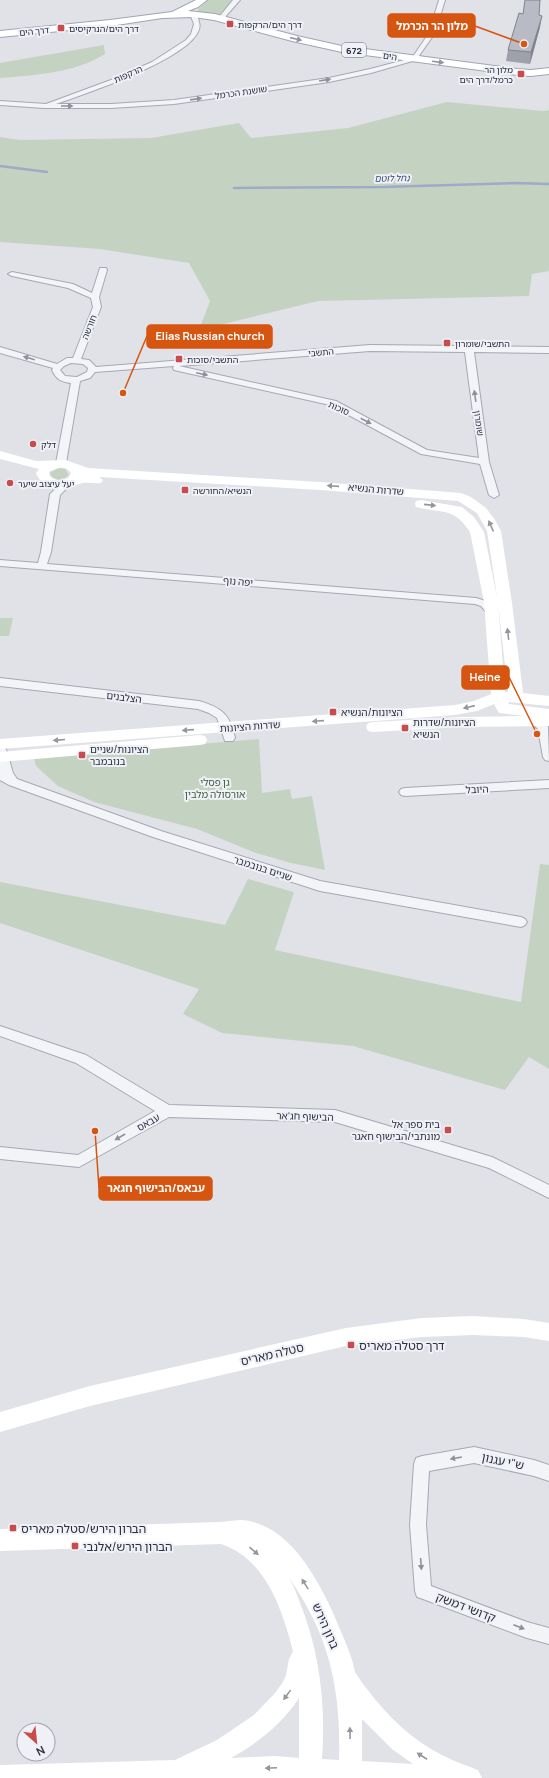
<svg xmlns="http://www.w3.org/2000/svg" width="549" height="1778" font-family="Manrope,'Noto Sans Hebrew',sans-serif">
	<rect width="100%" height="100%" fill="#e0e2e8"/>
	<g fill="#c4d2c2">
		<polygon points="208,0 232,0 220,14 198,13 198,9"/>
		<path d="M 104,45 L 105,54 C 75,73 35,75 0,78 L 0,63 Z"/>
		<polygon points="447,102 543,111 549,110 549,271 532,274 529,296 318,301 199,330 210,301 189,263 100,249 0,242 0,137 20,140 151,138 239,123 251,138 348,128"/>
		<polygon points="58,468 65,469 69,475 62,480 52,478 50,473"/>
		<polygon points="0,618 13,618 9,636 0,636"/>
		<polygon points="259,739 262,793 290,789 292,799 312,796 325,870 291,863 256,853 197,829 94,802 58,786 36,766 34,758"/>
		<polygon points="540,864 549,865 549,1069 529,1057 505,1090 353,1046 222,1033 183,1014 199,989 0,923 0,882 225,925 248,879 294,892 275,950 521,1002"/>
	</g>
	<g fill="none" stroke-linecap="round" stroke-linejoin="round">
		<g stroke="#9dabc6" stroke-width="2.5">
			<polyline points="0,166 47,172"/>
			<polyline points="234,188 383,187 516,183 549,184"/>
		</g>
		<defs>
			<g id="street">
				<polygon points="233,0 240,0 226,16 225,20 221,20 220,16"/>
				<path d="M 439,0 L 445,0 L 435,33 L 416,60 L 371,73 L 329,82 L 174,104 L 111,108 L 44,108 L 0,105 L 0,101 L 46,104 L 111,80 L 152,62 L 186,40 L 191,34 L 194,24 L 190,14 L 193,12 C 197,14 198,17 199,22 C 210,53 79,96 56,104 L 111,104 L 174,100 L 329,78 L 370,69 L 412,58 L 429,33 Z"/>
				<path d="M 100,268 L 106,268 L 107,270 L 99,297 L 101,307 L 81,359 L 89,360 L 96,367 L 370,345 L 549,347 L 549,353 L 474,352 L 489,462 L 499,495 L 494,498 L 489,495 L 480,464 L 421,454 L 330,405 L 174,370 L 173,368 L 174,366 L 95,372 L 90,378 L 80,381 L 66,463 L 61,466 L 58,465 L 56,463 L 71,383 C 61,382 56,379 52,370 L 53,368 L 0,353 L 0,347 L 57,364 L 67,358 L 73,358 L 93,307 L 91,298 L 68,288 L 12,276 L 8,274 L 12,272 L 73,284 L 92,293 ZM 370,351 L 465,352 L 479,458 L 427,450 L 336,401 L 179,366 ZM 71,363 L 83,364 L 88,368 L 87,372 L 77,377 L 65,376 L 60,370 L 64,366 Z"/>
				<polygon points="66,481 71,484 60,495 51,552 47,564 476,598 489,602 496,611 495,613 487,613 481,606 475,604 0,566 0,560 38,563 41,552 50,494 63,482"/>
				<path d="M 0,678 L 199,701 C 222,708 230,714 235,738 L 233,741 L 225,741 L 217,718 L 209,713 L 198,709 L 0,686 Z"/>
				<polygon points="536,718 547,724 548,727 549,761 545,760 543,757 538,729 531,722 532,719"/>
				<polygon points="0,745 4,746 6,749 13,773 17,779 161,831 320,881 521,917 525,919 527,922 525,925 521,927 320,891 153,837 9,785 0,780"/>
				<polygon points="549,780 549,788 405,796 401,795 399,792 401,789 405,788"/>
				<polygon points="0,1026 86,1055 169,1105 335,1110 492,1157 549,1185 549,1198 489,1168 335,1122 169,1117 79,1167 0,1159 0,1147 78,1155 155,1111 76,1063 0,1036"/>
				<polygon points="474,1447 534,1460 549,1465 549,1481 534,1476 474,1463 429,1471 426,1525 431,1586 527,1622 549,1628 549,1644 527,1638 423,1599 417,1597 415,1591 410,1525 414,1464 416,1458 422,1456"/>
			</g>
			<polygon id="primary" points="196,0 207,0 198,7 188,11 215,14 297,36 342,46 517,69 531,70 549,68 549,74 531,76 517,75 342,52 292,41 214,20 193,17 162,18 110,26 0,37 0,31 110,20 172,12"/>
		</defs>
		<use href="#street" stroke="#a6a8b2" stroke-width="2"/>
		<use href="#primary" stroke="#a0a5b3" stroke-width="2"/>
		<use href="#street" fill="#f3f4f7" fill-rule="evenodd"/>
		<g fill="#fff" fill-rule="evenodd">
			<path d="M 0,451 L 36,461 L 66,460 L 88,468 L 320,482 L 461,493 L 471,497 L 486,508 L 495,520 L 501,531 L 512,603 L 523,693 L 549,696 L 549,706 L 508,702 L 509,704 L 549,709 L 549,726 L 462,727 L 373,732 L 368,731 L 366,727 L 368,723 L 373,722 L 462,717 L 524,716 L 499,713 L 494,704 L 477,711 L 455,715 L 0,749 L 0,739 L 455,705 L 474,701 L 491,694 L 484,602 L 470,532 C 453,506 442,514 416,507 L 415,504 L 416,501 L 421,500 L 462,507 L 474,517 L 484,532 L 498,602 L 505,692 L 508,692 L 498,603 L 487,531 L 477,513 L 458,501 L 320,490 L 99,477 L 103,480 L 101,483 C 95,484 89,482 83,483 C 77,484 73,487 68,488 C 55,491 41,486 36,473 L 39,469 L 0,459 ZM 59,468 C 64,467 68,468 71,473 L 68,478 L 58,481 L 50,476 L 49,473 L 50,471 Z"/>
			<polygon points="200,735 205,736 207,740 205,744 200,745 0,762 0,752"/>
			<polygon points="473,1316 524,1319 549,1323 549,1341 524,1337 473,1335 422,1337 346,1346 90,1406 0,1432 0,1412 90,1386 346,1328 422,1318"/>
			<path d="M 240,1520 C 293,1522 325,1592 342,1634 C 346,1643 349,1651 352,1660 C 353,1663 354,1668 355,1672 C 358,1677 363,1684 367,1689 C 387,1716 412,1740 442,1755 C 453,1761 466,1765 478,1770 L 482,1778 L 0,1778 L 0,1765 L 175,1760 L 217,1740 L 254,1715 L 275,1693 L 283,1682 L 286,1675 L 289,1659 L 293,1651 C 282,1609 266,1559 221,1544 L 0,1551 L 0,1529 L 220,1522 ZM 289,1578 C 330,1636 341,1690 339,1760 L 322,1759 C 326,1707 320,1652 300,1603 C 297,1595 294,1586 289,1578 ZM 299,1698 L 299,1758 L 275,1756 L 231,1758 C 258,1743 282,1724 299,1698 ZM 362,1719 L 392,1749 L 413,1764 L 362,1761 Z"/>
		</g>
		<use href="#primary" fill="#fff" fill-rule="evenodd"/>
	</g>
	<polygon fill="#9ea1a9" points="539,15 540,27 530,64 506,61 508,50"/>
	<polygon fill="#81838a" points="542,16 540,27 530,64 531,52"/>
	<polygon fill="#b8bbc5" stroke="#81838a" points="525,0 540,0 539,15 542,16 531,52 508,50 519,13 523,14"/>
	<defs><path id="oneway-solid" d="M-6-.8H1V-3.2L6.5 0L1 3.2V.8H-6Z"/></defs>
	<g fill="#94969f">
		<use href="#oneway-solid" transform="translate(296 39) rotate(13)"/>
		<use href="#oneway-solid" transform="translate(438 62) rotate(7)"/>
		<use href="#oneway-solid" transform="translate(333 486) rotate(-176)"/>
		<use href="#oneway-solid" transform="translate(430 505) rotate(6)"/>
		<use href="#oneway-solid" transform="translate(491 526) rotate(-114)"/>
		<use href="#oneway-solid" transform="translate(508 634) rotate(-97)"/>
		<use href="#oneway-solid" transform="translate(469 707) rotate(167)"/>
		<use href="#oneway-solid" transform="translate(318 721) rotate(176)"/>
		<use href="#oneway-solid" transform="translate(188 730) rotate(176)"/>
		<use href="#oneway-solid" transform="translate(59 740) rotate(175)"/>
		<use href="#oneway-solid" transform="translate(254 1551) rotate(41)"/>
		<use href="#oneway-solid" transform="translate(305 1584) rotate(-122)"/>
		<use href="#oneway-solid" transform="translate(287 1695) rotate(126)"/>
		<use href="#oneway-solid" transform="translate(350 1733) rotate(-91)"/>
		<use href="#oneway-solid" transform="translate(422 1756) rotate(-147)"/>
		<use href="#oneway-solid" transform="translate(271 1768) rotate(178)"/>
	</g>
	<g fill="#8e919b">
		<use href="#oneway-solid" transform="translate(325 80) rotate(-9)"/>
		<use href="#oneway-solid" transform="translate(196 99) rotate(-8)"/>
		<use href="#oneway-solid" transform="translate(67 106)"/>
		<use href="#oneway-solid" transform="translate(29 358) rotate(-164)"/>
		<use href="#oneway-solid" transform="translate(202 374) rotate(12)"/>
		<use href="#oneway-solid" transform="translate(475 396) rotate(-98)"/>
		<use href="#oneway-solid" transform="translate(366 421) rotate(28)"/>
		<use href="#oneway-solid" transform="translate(120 1137) rotate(150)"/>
		<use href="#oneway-solid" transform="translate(456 1458) rotate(170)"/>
		<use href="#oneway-solid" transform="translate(421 1564) rotate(86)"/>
		<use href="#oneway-solid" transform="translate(519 1627) rotate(21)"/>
	</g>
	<g fill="#c74c4d" stroke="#f0f1f6" stroke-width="1.5">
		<rect x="226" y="20" width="8" height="8" rx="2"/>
		<rect x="57" y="24" width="8" height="8" rx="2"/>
		<rect x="517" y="70" width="8" height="8" rx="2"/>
		<rect x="443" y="339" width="8" height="8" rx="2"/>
		<rect x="175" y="355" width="8" height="8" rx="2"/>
		<circle cx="33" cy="444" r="4"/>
		<circle cx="10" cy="483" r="4"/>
		<rect x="181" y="486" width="8" height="8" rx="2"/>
		<rect x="329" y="708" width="8" height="8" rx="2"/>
		<rect x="401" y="724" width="8" height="8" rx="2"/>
		<rect x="78" y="751" width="8" height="8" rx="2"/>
		<rect x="444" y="1126" width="8" height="8" rx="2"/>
		<rect x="347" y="1341" width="8" height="8" rx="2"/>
		<rect x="9" y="1524" width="8" height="8" rx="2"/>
		<rect x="71" y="1542" width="8" height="8" rx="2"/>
	</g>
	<g text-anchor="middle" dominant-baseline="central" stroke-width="4" stroke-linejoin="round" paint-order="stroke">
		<g font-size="9" fill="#2a2e3f" stroke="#f0f1f6" text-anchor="start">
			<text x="238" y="24">דרך הים/הרקפות</text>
			<text x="69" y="28">דרך הים/הנרקיסים</text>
			<text x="513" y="69" text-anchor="end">מלון הר<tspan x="513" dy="10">כרמל/דרך הים</tspan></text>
			<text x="455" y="343">התשבי/שומרון</text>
			<text x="187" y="359">התשבי/סוכות</text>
			<text x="41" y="444">דלק</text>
			<text x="18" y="483">יעל עיצוב שיער</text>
			<text x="193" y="490">הנשיא/החורשה</text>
		</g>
		<g font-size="9" fill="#2a2e3f" stroke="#f0f1f6">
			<text transform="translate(34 31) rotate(-6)">דרך הים</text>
			<text transform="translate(390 56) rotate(8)">הים</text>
			<text transform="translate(128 74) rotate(-23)">הרקפות</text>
			<text transform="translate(241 92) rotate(-8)">שושנת הכרמל</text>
			<text transform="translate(89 327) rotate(-68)">חורשה</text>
			<text transform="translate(321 352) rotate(-5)">התשבי</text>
			<text transform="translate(339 408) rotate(24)">סוכות</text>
			<text transform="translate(479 423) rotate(82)">שומרון</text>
		</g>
		<rect fill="#f0f1f6" stroke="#656876" stroke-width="1" x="342" y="43" width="24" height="14" rx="3"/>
		<g font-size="9" font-weight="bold" fill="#2a2e3f">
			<text x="354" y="50">672</text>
		</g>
		<g font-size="9" font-style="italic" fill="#364871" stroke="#f0f1f6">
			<text transform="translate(392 178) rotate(-1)">נחל לוטם</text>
		</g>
		<g font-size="10" fill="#2a2e3f" stroke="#f0f1f6">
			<text transform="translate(376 489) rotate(5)">שדרות הנשיא</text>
			<text transform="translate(238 581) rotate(5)">יפה נוף</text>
			<text transform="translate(124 697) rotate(7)">הצלבנים</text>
			<text transform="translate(250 726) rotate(-4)">שדרות הציונות</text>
			<text transform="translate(477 789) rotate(-3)">היובל</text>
			<text transform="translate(263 868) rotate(18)">שניים בנובמבר</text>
			<text transform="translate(305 1116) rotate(2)">הבישוף חג'אר</text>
			<text transform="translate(148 1122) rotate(-30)">עבאס</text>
		</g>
		<g font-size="10" fill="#2a2e3f" stroke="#f0f1f6" text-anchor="start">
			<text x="341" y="712">הציונות/הנשיא</text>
			<text x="413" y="722">הציונות/שדרות<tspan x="413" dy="12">הנשיא</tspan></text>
			<text x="90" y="749">הציונות/שניים<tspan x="90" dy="12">בנובמבר</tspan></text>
			<text x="440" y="1124" text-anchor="end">בית ספר אל<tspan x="440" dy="12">מונתבי/הבישוף חאגר</tspan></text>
		</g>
		<g font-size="10" fill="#395a38" stroke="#f0f1f6">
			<text x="215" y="782">גן פסלי<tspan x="215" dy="12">אורסולה מלבין</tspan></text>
		</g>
		<g font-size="12" fill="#2a2e3f" stroke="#f0f1f6" text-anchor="start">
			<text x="359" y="1345">דרך סטלה מאריס</text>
			<text x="21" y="1528">הברון הירש/סטלה מאריס</text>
			<text x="83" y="1546">הברון הירש/אלנבי</text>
		</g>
		<g font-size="12" fill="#2a2e3f" stroke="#f0f1f6">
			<text transform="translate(272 1354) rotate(-13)">סטלה מאריס</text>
			<text transform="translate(503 1461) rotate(12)">ש"י עגנון</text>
			<text transform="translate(466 1607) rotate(21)">קדושי דמשק</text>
			<text transform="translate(326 1626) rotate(66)">ברון הירש</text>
		</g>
	</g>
	<path fill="none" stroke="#d55511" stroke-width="1.5" d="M524 44L475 26M123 393L147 336M537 734L509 677M95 1131L99 1188"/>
	<g fill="#d55511" stroke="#f0f1f6" stroke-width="1.5">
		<circle cx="524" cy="44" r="4"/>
		<circle cx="123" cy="393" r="4"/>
		<circle cx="537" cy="734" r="4"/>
		<circle cx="95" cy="1131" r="4"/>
	</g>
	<g fill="#d55511" stroke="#d55511" stroke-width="1.5">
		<rect x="388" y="14" width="87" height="23" rx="4"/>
		<rect x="147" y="325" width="125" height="23" rx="4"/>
		<rect x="462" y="666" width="47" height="23" rx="4"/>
		<rect x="99" y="1177" width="113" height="23" rx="4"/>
	</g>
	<g font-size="11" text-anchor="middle" font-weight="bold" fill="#fff">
		<text x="432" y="30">מלון הר הכרמל</text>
		<text x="210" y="340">Elias Russian church</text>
		<text x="485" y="681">Heine</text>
		<text x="156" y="1192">עבאס/הבישוף חגאר</text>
	</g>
	<g transform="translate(36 1742) rotate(153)"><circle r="19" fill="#f0f1f6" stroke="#a1a3ad"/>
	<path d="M0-3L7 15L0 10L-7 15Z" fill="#c74c4d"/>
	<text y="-6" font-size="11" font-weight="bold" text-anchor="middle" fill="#2a2e3f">N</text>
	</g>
</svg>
